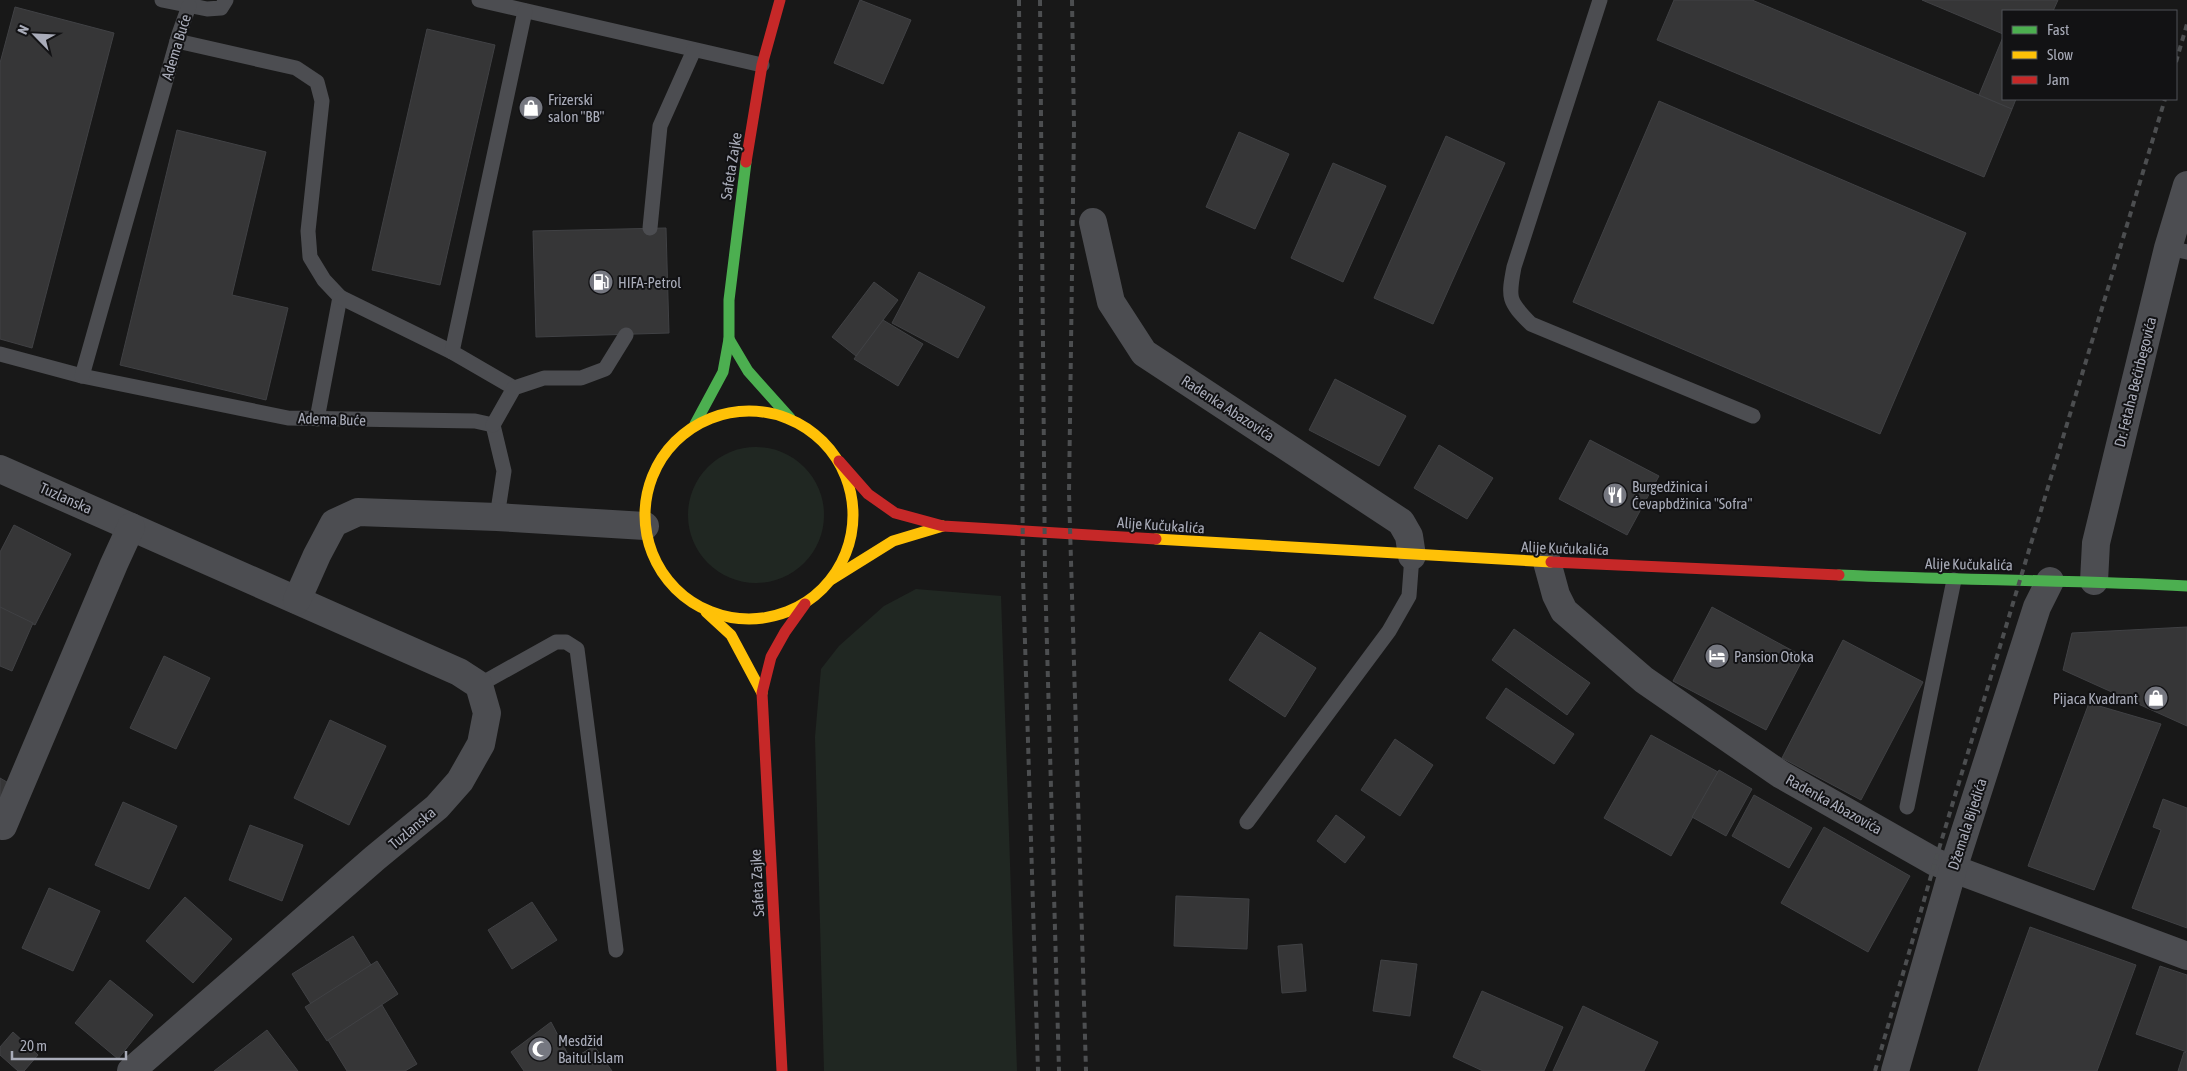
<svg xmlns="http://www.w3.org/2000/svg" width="2187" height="1071" font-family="'Asap Condensed',sans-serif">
	<rect width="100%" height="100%" fill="#181818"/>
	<g fill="#202722">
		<circle cx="756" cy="515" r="68"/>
		<polygon points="916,589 1001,596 1017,1071 824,1071 815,737 821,669 839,646 884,606"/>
	</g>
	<g fill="#363637" stroke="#404144">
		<polygon points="860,0 911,20 883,84 834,63"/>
		<polygon points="1674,0 1752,0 2012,109 1984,177 1657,40"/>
		<polygon points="1922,0 2058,0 2053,11 2003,11 2003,34"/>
		<polygon points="15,7 114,33 32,348 0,339 0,63"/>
		<polygon points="427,29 495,45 440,285 372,270"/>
		<polygon points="2003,37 2003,99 2016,99 2012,109 1979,95"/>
		<polygon points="1659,101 1966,233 1880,434 1573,302"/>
		<polygon points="177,130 266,152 232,295 288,308 266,400 120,365"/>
		<polygon points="1239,132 1289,154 1255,229 1206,207"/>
		<polygon points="1446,136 1505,163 1433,324 1374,298"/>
		<polygon points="1333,163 1386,186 1343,282 1291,258"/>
		<polygon points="666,228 669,333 536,337 533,231"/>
		<polygon points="919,272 985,307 958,358 892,323"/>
		<polygon points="874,282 898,300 856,356 832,337"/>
		<polygon points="883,320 923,344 898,386 854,359"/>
		<polygon points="1335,379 1406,416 1379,466 1309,430"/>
		<polygon points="1590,440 1659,476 1627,535 1559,499"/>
		<polygon points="1439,445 1493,478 1467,519 1414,488"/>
		<polygon points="14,525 71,554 35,625 0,607 0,552"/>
		<polygon points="0,607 33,623 12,671 0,666"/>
		<polygon points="1712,607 1804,657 1766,730 1673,681"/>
		<polygon points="2187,627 2187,726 2063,670 2072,633"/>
		<polygon points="1514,629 1590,683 1567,715 1492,660"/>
		<polygon points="1260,632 1316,668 1285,717 1229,680"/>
		<polygon points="1843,640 1923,682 1861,800 1782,758"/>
		<polygon points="164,656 210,678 176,749 130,728"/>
		<polygon points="1506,688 1574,734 1554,764 1486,718"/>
		<polygon points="2089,703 2161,724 2094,890 2028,866"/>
		<polygon points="330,720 386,746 349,825 294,798"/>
		<polygon points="1651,735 1718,772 1671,856 1604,818"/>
		<polygon points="1395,739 1433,765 1400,816 1361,790"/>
		<polygon points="1719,770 1752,789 1726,836 1692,817"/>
		<polygon points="0,778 12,785 0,808"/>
		<polygon points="1754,795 1812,828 1789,868 1732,836"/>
		<polygon points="2163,799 2187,808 2187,928 2132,908 2161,830 2153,827"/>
		<polygon points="123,802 177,826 149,889 95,865"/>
		<polygon points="1336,815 1365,837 1345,863 1317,841"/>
		<polygon points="250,825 303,845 282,901 229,880"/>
		<polygon points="1824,827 1910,876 1868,952 1781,903"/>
		<polygon points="49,888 100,911 73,971 22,948"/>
		<polygon points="1176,896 1249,899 1247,949 1174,946"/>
		<polygon points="185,897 232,939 193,983 146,941"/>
		<polygon points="532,902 557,940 512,969 488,930"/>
		<polygon points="2030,927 2136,965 2097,1071 1978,1071"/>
		<polygon points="353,936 371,965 311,1004 292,974"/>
		<polygon points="1302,944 1306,991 1282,993 1278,946"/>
		<polygon points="1381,960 1417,964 1410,1016 1373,1011"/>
		<polygon points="377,961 398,994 327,1041 305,1007"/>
		<polygon points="2160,966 2187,975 2187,1052 2136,1034"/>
		<polygon points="110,980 153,1015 118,1059 75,1023"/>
		<polygon points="1482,991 1563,1027 1544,1071 1483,1071 1453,1057"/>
		<polygon points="382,1005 417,1064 405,1071 347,1071 328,1040"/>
		<polygon points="1583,1006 1658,1042 1644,1071 1553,1071"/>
		<polygon points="551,1022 571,1060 594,1046 612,1071 524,1071 511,1052"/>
		<polygon points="267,1030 298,1071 214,1071"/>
		<polygon points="13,1032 38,1055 24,1071 18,1071 0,1055 0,1047"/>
		<polygon points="2184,1052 2187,1053 2187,1071 2178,1071"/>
	</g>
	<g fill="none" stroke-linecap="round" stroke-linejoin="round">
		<g stroke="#4c4d51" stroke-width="15">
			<polyline points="162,0 207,9 221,8 226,0"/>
			<polyline points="479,0 762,65"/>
			<path d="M 1600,0 L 1514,267 C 1508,298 1508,301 1531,324 L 1753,416"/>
			<polyline points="177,41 296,68 317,82 322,101 308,231 310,257 324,280 340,297 317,419"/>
			<polyline points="650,228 660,126 694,50"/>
			<polyline points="2168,248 2187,252"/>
			<polyline points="340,297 452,352"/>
			<polyline points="0,354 82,376 288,418 475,421 493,425 504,471 497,517"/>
			<polyline points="82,376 179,34 189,6"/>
			<polyline points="514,388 452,352 525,11"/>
			<polyline points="493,425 514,388 544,378 581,378 605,369 626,335"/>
			<polyline points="479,685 556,642 566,642 577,649 616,950"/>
			<polyline points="1907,807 1954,580"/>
			<polyline points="1247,822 1389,631 1409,596 1412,556"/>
		</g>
		<g stroke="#4c4d51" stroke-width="28">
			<polyline points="1093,222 1111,302 1144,353 1401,522 1409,536 1412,556"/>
			<polyline points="0,469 459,672 479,685 487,713 481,744 460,781 437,807 375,858 131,1071"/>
			<polyline points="1547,562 1556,595 1564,611 1644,680 1780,774 1935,862 2187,956"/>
			<polyline points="2094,581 2096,543 2168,248 2187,185"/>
			<polyline points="297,600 317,555 334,523 358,512 497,517 645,526"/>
			<polyline points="3,826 114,564 131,527"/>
			<polyline points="1895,1071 1953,869 2037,607 2050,581"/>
		</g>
		<g stroke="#4caf50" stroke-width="11">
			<polyline points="729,339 748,371 790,418"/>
			<polyline points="695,424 723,372 729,339 729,300 746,162"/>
			<path d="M 1839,575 C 1955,580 2071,580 2187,586"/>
		</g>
		<g stroke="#ffc107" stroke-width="11">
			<circle cx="749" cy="515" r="104"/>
			<polyline points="1156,539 1551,562"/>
			<polyline points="832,579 893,541 943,526"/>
			<polyline points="706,612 731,635 762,693"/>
		</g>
		<g stroke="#c62828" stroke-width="11">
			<polyline points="746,162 762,65 780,0"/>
			<polyline points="839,461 868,494 895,513 943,526 1156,539"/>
			<polyline points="1551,562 1839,575"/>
			<polyline points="782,1071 762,693 771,657 785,632 805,604"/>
		</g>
		<g stroke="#4c4e50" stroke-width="4" stroke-dasharray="6 5" stroke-linecap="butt">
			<polyline points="1019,0 1023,576 1038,1071"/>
			<polyline points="1040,0 1045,575 1059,1071"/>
			<polyline points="1072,0 1074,126 1069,493 1086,1071"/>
			<polyline points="2176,62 2187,24"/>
			<polyline points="1875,1071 1935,862 2165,99"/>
		</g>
	</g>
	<defs>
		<symbol id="shop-disc" viewBox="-11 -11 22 22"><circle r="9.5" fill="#767881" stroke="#121214"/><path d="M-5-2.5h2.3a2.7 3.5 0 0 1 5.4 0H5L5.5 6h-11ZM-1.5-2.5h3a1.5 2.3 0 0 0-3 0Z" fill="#fff"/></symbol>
		<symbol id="fuel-disc" viewBox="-11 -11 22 22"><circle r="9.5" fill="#767881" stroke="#121214"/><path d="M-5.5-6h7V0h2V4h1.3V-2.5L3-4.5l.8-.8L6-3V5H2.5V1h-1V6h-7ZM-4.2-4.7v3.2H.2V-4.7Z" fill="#fff"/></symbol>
		<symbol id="restaurant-disc" viewBox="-11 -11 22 22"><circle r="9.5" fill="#767881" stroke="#121214"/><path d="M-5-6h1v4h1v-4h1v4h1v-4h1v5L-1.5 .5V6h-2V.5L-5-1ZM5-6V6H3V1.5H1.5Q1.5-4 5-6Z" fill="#fff"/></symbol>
		<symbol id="hotel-disc" viewBox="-11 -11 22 22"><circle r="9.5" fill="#767881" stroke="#121214"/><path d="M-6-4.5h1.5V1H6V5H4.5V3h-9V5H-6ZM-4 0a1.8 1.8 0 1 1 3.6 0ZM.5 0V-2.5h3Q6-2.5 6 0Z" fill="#fff"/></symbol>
		<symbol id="mosque-disc" viewBox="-11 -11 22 22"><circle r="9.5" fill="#767881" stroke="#121214"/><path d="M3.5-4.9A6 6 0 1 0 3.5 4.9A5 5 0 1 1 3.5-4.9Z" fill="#fff"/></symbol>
	</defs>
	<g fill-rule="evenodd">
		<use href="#shop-disc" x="517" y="94" width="28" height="28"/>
		<use href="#fuel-disc" x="587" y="268" width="28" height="28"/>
		<use href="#restaurant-disc" x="1601" y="481" width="28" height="28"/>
		<use href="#hotel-disc" x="1703" y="642" width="28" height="28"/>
		<use href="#shop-disc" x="2142" y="684" width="28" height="28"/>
		<use href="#mosque-disc" x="526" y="1035" width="28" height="28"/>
	</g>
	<g text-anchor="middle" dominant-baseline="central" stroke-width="4" stroke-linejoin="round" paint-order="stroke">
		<g font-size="15" fill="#a9acb9" stroke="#121214">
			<text transform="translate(176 47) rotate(-73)">Adema Buće</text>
			<text transform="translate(731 166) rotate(-81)">Safeta Zajke</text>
			<text transform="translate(2135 382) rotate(-76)">Dr. Fetaha Bećirbegovića</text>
			<text transform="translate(1228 408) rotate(33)">Radenka Abazovića</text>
			<text transform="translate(332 419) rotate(2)">Adema Buće</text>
			<text transform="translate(66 498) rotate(24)">Tuzlanska</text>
			<text transform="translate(1161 525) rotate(4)">Alije Kučukalića</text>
			<text transform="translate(1565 548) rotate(2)">Alije Kučukalića</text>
			<text transform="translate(1969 564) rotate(1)">Alije Kučukalića</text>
			<text transform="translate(1834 804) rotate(29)">Radenka Abazovića</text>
			<text transform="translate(1967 824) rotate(-72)">Džemala Bijedića</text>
			<text transform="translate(412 828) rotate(-40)">Tuzlanska</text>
			<text transform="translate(757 883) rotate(-93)">Safeta Zajke</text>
		</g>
		<g font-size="15" fill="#a9acb9" stroke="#121214" text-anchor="start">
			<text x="548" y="99">Frizerski<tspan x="548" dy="17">salon "BB"</tspan></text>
			<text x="618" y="282">HIFA-Petrol</text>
			<text x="1632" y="486">Burgedžinica i<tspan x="1632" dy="17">Ćevapbdžinica "Sofra"</tspan></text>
			<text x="1734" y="656">Pansion Otoka</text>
			<text x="2138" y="698" text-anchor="end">Pijaca Kvadrant</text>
			<text x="558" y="1040">Mesdžid<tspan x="558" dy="17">Baitul Islam</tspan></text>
		</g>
	</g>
	<rect x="2002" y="10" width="175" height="90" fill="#121214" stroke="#4e5056"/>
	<rect x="2012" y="26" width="25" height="8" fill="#4caf50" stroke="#4e5056"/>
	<text x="2047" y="35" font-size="15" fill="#a9acb9">Fast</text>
	<rect x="2012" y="51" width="25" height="8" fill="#ffc107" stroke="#4e5056"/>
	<text x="2047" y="60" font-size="15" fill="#a9acb9">Slow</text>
	<rect x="2012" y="76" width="25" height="8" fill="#c62828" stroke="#4e5056"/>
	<text x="2047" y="85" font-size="15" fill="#a9acb9">Jam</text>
	<g transform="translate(35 35) rotate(294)" stroke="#121214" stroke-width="4" paint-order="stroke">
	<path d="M0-4L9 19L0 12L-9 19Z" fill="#a9acb9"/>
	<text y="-8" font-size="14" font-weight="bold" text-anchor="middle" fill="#a9acb9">N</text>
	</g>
	<path d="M12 1051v8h114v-8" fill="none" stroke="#a9acb9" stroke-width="2.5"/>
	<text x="20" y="1051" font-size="15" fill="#a9acb9" stroke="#121214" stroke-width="4" paint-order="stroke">20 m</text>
</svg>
